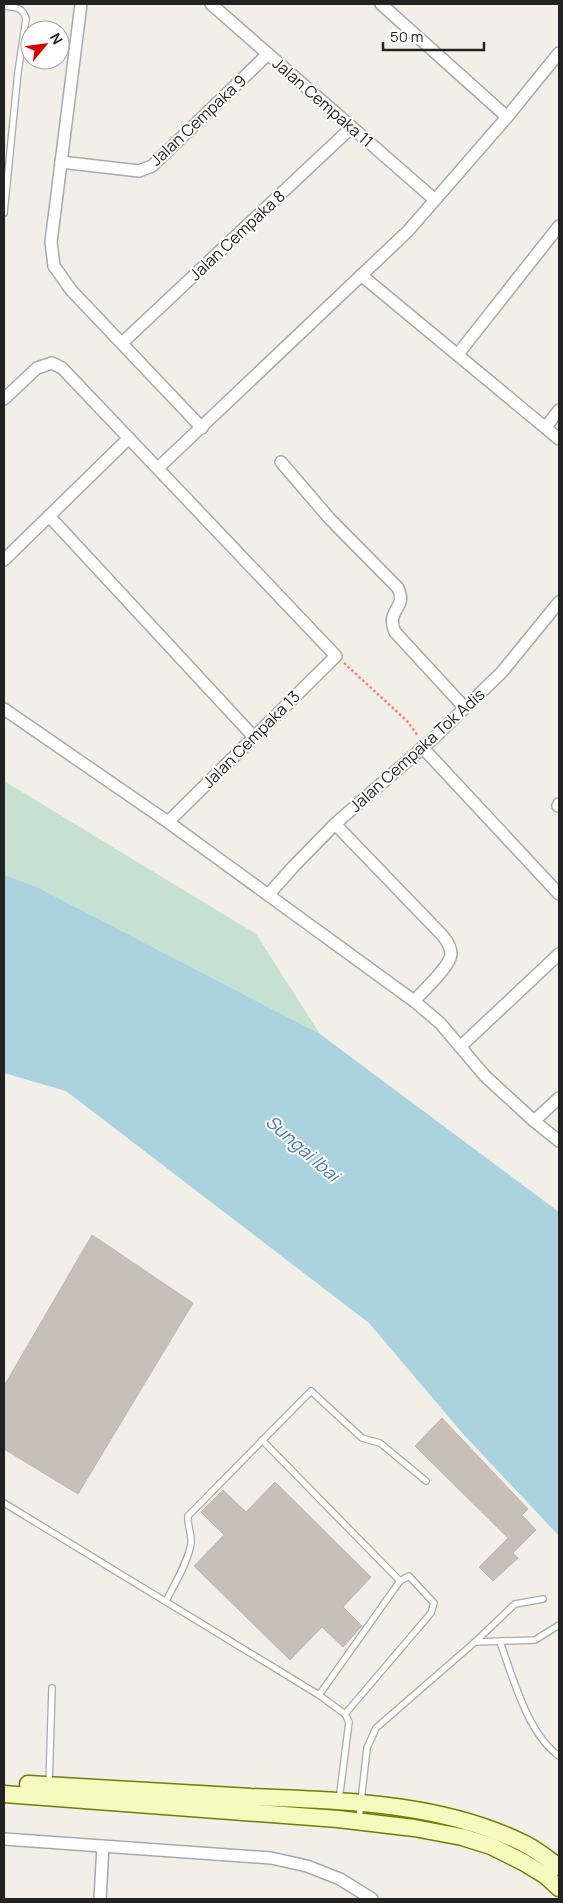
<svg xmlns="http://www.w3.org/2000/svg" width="563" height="1903" font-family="Manrope,sans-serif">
	<rect width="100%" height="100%" fill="#f2efe9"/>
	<polygon fill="#c6e0d4" points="4,781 256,934 320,1034 37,887 4,875"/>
	<polygon fill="#aad3df" points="4,875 37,887 320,1034 559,1212 559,1536 464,1435 369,1323 66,1091 4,1073"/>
	<g fill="#c7bfb8" stroke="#c4b6ab">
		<polygon points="92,1235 193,1303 78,1494 4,1449 4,1386"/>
		<polygon points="442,1418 528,1509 522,1515 536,1530 513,1553 518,1558 493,1581 479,1567 508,1538 415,1446"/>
		<polygon points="275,1482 371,1577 343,1607 362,1626 343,1647 322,1627 290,1660 194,1566 224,1535 201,1512 223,1490 246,1512"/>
	</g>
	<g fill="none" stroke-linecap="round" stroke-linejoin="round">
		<defs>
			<g id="lane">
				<path d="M 4,6 C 15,7 23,7 26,19 L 18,72 L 4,213"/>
				<polyline points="262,1440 400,1581"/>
				<polyline points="4,1503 319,1695 345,1714 349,1722 339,1800"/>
				<path d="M 166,1601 C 174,1585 189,1560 191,1543 C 192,1533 187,1525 188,1516 L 311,1391 L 362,1438 L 380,1443 L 426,1481"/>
				<polyline points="475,1642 515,1604 543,1599"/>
				<path d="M 500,1642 C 513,1677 527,1733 559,1756"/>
				<polyline points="319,1695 400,1581 409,1576 434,1603 431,1613 345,1714"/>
				<polyline points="49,1785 52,1688"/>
				<polyline points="359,1819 367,1748 376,1728 475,1642 535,1640 559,1625"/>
			</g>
			<g id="street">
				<polyline points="81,4 51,242 54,266 71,290 202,428"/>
				<polyline points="211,4 435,200"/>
				<polyline points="381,4 507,117"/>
				<polyline points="61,162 139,171 152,166 268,54"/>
				<polyline points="361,275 559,439"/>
				<polyline points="122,343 352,127"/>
				<polyline points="458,354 559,226"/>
				<polyline points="4,399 37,368 52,363 62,368 336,656 168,822"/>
				<polyline points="546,427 559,410"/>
				<path d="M 281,462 L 329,518 L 398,588 C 408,609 385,609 395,632 L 465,708"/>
				<polyline points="158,468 408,231 507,117 559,53"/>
				<polyline points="49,516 253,736"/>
				<polyline points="4,560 129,438"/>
				<polyline points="4,709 168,822 414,1001 440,1023 485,1076 534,1121 559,1141"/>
				<polyline points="422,747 559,894"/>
				<polyline points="558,806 559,804"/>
				<path d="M 335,824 L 443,936 C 447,941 451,947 451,954 C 450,967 423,991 414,1001"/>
				<polyline points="269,894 293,867 335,824 436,736 502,672 559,602"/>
				<polyline points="460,1047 559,954"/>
				<polyline points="534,1121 559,1098"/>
				<polyline points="4,1839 271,1858 307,1866 340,1879 372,1899"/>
				<polyline points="100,1899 103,1846"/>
			</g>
			<g id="secondary">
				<path d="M 28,1784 C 103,1789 177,1793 251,1797 C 343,1801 441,1802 525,1844 C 537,1850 548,1859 559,1867"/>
				<polyline points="4,1794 338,1819 414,1828 462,1837 491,1846 523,1862 546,1876 559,1888"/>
			</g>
		</defs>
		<use href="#lane" stroke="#a9a9a9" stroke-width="8"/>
		<use href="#street" stroke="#a9a9a9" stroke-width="14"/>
		<use href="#secondary" stroke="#707d05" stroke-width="19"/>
		<polyline stroke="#fa8072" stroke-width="2.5" stroke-dasharray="2.5 2.5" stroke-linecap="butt" points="344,663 407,721 418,736"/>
		<use href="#lane" stroke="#fff" stroke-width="5.5"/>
		<use href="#street" stroke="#fff" stroke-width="11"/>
		<use href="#secondary" stroke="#f7fabf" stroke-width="16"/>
	</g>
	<g text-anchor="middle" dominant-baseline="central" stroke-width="4" stroke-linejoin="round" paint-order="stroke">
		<g font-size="16" fill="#222" stroke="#fff">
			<text transform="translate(323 102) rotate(41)">Jalan Cempaka 11</text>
			<text transform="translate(198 120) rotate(-43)">Jalan Cempaka 9</text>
			<text transform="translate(237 235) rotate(-43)">Jalan Cempaka 8</text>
			<text transform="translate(251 739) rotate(-45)">Jalan Cempaka 13</text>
			<text transform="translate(417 750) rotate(-42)">Jalan Cempaka Tok Adis</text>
		</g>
		<g font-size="18" font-style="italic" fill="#4a7aab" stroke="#fff">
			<text transform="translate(303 1148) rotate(41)">Sungai Ibai</text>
		</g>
	</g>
	<rect width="563" height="1903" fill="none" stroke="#222222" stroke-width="10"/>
	<g transform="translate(45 45) rotate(61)"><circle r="24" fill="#ffffff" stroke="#a7a7a7"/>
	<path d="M0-4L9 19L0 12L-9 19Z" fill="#d40000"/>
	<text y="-8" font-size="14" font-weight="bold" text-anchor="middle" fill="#222222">N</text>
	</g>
	<path d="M383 42v8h101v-8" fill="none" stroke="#222222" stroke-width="2.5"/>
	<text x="390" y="42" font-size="15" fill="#222222" stroke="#ffffff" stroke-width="4" paint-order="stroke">50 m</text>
</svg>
